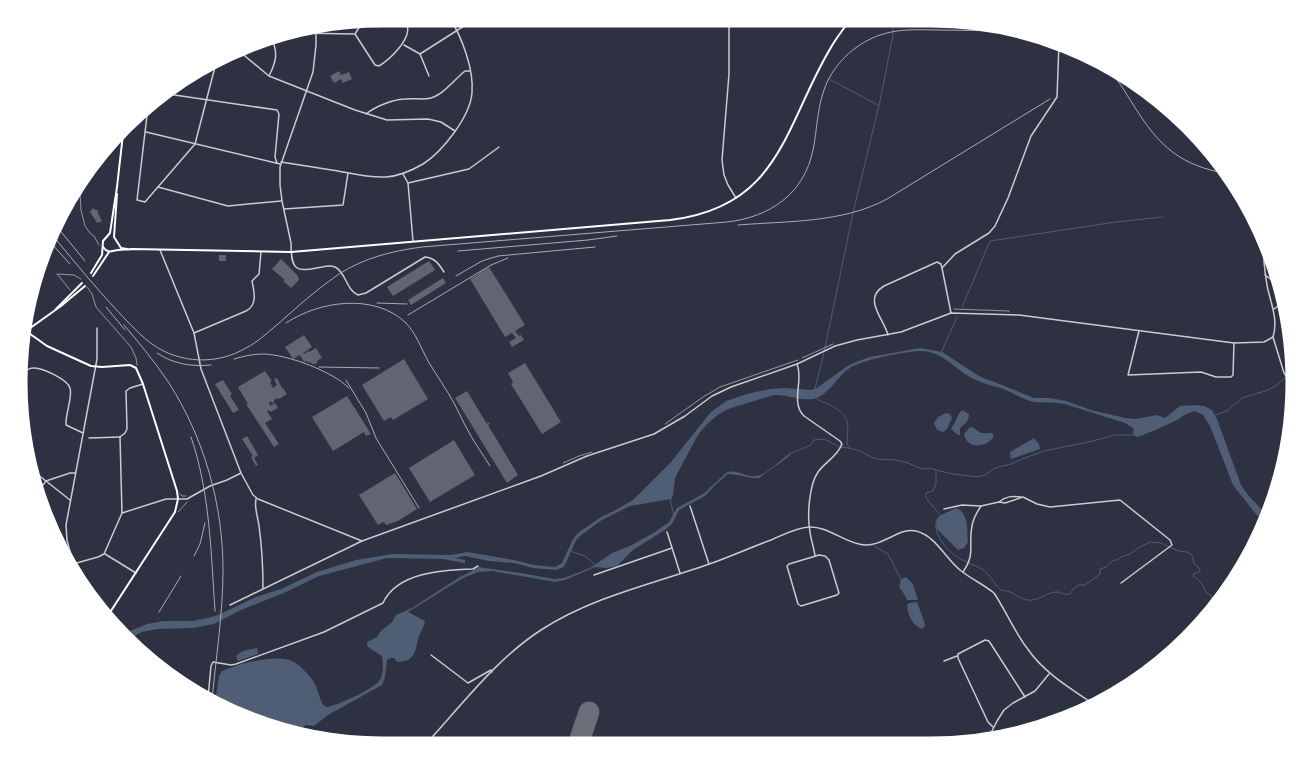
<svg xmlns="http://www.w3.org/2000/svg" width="1313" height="764" font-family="Poppins,sans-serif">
	<rect width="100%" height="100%" fill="#2d3142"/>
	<g fill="#4f5d75">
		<path d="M 920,348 L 942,352 L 979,376 L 1034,398 L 1049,398 L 1066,401 L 1091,410 L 1125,418 L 1135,419 L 1157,415 L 1165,418 L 1180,406 L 1196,405 L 1204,406 L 1212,410 L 1217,419 L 1241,485 L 1248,495 L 1269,517 L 1266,524 L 1255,513 L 1233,485 L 1210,426 L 1203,415 L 1195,411 C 1186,413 1181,418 1173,422 C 1161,428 1149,433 1137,437 L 1133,434 L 1134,429 L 1125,423 C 1105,417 1085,410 1065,404 C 1054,402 1045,403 1035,402 C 1023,400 1012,392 1001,388 C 993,386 985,384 978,381 C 957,373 945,351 920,351 C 903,352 864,359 850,368 C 836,377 830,395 813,399 C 800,401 787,394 774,395 L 728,409 L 719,414 L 707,424 L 698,435 L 677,474 L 675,479 L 673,496 L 671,499 L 630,506 L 602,520 L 581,535 L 576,540 L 565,565 L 562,568 L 556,570 L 533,568 L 514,563 L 489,561 L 465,556 L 455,558 L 465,560 L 465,563 L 443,559 L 387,558 L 319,576 L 284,593 L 241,610 L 214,624 L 193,628 L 157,629 L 142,632 L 130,638 L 125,633 L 147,624 L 163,621 L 192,621 L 208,618 L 218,615 L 256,597 L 281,589 L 317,572 L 356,560 L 393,554 L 451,555 L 467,552 L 514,560 L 534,565 L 555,567 L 562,563 L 573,539 L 578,533 L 601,517 L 614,511 L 633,500 L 671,462 L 710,413 L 726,401 L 747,394 L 770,389 L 785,388 L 811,390 L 817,388 L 849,365 L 856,362 L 870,357 Z"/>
		<path d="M 962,410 L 969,414 C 969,421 965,424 960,428 L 960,435 L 958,435 L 951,429 C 956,422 957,414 962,410 Z"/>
		<polygon points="946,413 950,414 952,418 947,429 943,432 937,430 934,423 938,417"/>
		<path d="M 972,427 L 981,433 L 992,433 L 994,436 C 987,448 967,450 964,434 L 969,428 Z"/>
		<polygon points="1034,438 1039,444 1040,449 1011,459 1010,452"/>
		<path d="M 789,454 L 790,455 L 787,458 L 759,478 C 748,479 739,474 728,474 L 715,485 L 705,496 L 679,510 L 672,524 L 665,530 L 633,550 L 617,566 L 607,568 L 595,567 L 565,580 L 555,582 L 492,571 L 478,572 L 463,578 L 408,612 L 425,621 C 424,627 421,631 419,636 C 415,650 416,662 397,662 L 394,658 L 391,658 L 387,660 C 386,669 386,677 382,685 L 328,715 L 314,726 L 306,725 L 303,727 L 301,734 L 265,727 L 215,702 L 219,676 L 222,671 C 238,664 278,653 294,662 C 301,666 309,675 314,682 C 318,689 319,697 323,705 L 326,707 C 336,706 374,689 379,681 C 384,674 383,665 382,656 L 368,647 L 367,644 L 367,642 L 377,637 L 381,631 L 392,622 L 396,615 L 412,608 L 460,577 L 476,569 L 478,567 L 521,573 L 554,579 L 564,578 L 590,568 L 612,553 L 630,546 L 655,532 L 669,522 L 677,508 L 703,494 L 726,473 C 736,468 746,478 757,476 C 769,473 780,460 789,454 Z"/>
		<path d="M 956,508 C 969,512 967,531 968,542 L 964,548 L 958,550 L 937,529 L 936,523 L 939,516 Z"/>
		<polygon points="906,577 913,584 918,600 907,600 904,594 899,587 901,579"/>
		<path d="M 917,602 L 925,624 L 925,626 L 922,629 C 912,625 908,616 907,605 L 909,603 Z"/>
		<path d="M 257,648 L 258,654 L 238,661 L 236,656 C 242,650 249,649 257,648 Z"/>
	</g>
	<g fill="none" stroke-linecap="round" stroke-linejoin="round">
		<g stroke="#4f5d75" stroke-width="1">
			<polyline points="829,79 878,105"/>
			<polyline points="962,307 990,241 1116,222 1163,217"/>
			<polyline points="941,353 957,317"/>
			<polyline points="815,389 823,357 853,213 880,101 893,35 893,19"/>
			<path d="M 816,398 C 820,401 825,403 830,405 C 851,416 848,423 847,444 L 849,447"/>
			<polyline points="1215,415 1227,411 1242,398 1268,390 1277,385 1288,375 1294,373"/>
			<polyline points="789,454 811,445 814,440 824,439 840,447 849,448 860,451 871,457 877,459 895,460 908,463 922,469 930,468 936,470 936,484 933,491 926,493 926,498 940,515"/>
			<polyline points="936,470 953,474 978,477 985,475 995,468 1011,464 1022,459 1044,451 1093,441 1114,435 1136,435"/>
			<polyline points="670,499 674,516"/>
			<path d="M 938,518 C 930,529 945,548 954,555 C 962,561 973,564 982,569 C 990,574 994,584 1001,590 C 1004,591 1008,591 1010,592 C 1016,595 1021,599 1027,600 C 1038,602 1047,591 1058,592 C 1064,593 1063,595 1070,594 L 1074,588 L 1079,585 L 1085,585 L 1100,574 L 1100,569 L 1106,567 L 1112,561 L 1119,559 L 1121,557 L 1130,554 L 1138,548 L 1150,542 L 1161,543 L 1178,551 L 1187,552 L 1192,555 L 1194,563 L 1200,569 L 1200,571 L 1194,574 L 1193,576 C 1200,580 1203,584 1205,591 L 1211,596 L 1215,606"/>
			<polyline points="874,546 888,554 901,579"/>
			<polyline points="570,551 585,556 595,565"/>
		</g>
		<polyline stroke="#6c6f7a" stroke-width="21" points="578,745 589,712"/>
	</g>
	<g fill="#626471">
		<polygon points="339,71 341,75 349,72 352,79 343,83 341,79 334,83 330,76"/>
		<polygon points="93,208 96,210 97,210 98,211 98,213 102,221 99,223 99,222 97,223 90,212"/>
		<rect x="219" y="255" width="7" height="6"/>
		<polygon points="281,259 298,276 299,280 291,288 283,281 285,280 272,269"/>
		<polygon points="429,261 435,270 393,296 387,287"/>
		<polygon points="489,267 525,325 515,331 519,336 521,335 524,340 512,347 509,342 516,338 512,333 505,337 470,279"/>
		<polygon points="443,278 446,283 411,305 408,300"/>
		<polygon points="304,335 312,347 303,353 304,354 308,351 309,352 316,348 322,358 318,360 316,364 312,364 310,362 308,363 307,361 304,362 300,355 293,359 285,347"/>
		<polygon points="404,359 428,399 393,420 391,417 384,421 362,385"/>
		<polygon points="525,363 561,422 542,434 511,384 513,382 508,373"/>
		<polygon points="265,371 272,381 270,382 273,388 277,385 274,379 277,378 282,388 283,388 287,394 279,399 278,398 274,400 274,402 272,403 271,401 269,403 270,406 275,403 278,408 270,412 269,410 267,411 272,419 265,423 279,444 274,447 246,404 248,404 238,387"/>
		<polygon points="223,380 232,394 230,396 239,410 233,413 215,384"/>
		<polygon points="467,391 487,424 488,422 490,424 488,425 518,475 507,483 455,398"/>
		<polygon points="347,396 371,434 366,436 364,432 333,451 312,417"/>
		<polygon points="247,436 258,455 254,458 258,465 256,466 251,457 253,456 242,439"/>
		<polygon points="454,440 475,475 430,502 409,468"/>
		<polygon points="395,473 417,509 398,521 386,525 384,522 378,525 359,495"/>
	</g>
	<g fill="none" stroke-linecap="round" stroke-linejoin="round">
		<g stroke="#fff" stroke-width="0.5">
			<polyline points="75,190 80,194 81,210 85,226 90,233 94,236 99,245"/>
			<polyline points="57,274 74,275 81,279"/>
			<polyline points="58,275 70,290"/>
			<polyline points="87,287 92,294 96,307 131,347 136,358 137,365"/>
			<polyline points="954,309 1009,311 1009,312"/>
			<polyline points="802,358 833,344"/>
			<polyline points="665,424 703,397 720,387 798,360"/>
			<polyline points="563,463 579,456 592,452"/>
			<polyline points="180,494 182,496 186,496"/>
			<polyline points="178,512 187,502"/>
		</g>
		<g stroke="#caccd0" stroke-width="1.5">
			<path d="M 363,21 L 355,34 L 375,65 L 379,66 C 389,60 412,39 407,25 L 396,18"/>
			<path d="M 316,29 L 316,45 L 313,72 L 280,167 L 280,185 L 282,201 L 291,243 C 291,272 296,272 322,267 C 326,266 331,265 335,267 C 346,272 346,290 358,295 L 366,293 L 425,257 C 435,258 439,264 444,272"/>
			<polyline points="277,39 295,33 354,34"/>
			<polyline points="404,45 420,54 429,76"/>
			<polyline points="239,51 269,76 355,110 387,120 428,119 441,122 455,131"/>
			<polyline points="420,54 475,19"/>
			<path d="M 269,76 C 277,60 278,53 271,36"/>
			<polyline points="161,93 277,110 279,114 275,157 277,163"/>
			<polyline points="148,107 137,200 145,202 195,144 216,63"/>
			<path d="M 366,114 C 376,106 394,99 406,99 C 414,98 423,100 431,98 C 443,95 455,79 465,71 L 470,71"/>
			<polyline points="146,132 280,164"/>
			<path d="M 281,162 C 300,165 319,168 338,171 C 354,174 370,178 386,177 C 400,176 411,171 423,164 C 442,152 470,117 472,93 C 474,69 462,38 450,18"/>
			<polyline points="403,174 408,183 413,241"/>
			<polyline points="408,183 469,169 499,147"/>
			<polyline points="158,187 228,206 281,201"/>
			<polyline points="284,209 343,205 348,173"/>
			<polyline points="160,250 194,333 201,369 241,473 253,495 258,499 362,541"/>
			<polyline points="942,268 955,254 989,233 995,226 1008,198 1031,136 1057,97 1059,43"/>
			<polyline points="1265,275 1280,286"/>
			<polyline points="1274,309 1285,301"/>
			<polyline points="97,328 97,359 66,525 67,540 73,564 98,557 104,554 122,513 120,437"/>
			<polyline points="1139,331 1128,375 1201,372 1216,377 1231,377 1233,375 1234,343"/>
			<path d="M 194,333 L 246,311 C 258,305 254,291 252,281 L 259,274 L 261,252"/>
			<path d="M 888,335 C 884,319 862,299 884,286 L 937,262 L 941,264 L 942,268 L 951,313"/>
			<path d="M 797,364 C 804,381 790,402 804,416 L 840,441 L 842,444 C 837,457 826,461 818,472 C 809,485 807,516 810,532 C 811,540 814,548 815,556"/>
			<path d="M 22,373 C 25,371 29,368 33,368 C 42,367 68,380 70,388 C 73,396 65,415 66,425 L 83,433"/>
			<polyline points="120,437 125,433 127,429 126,391 130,388 143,384"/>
			<polyline points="89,438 120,437"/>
			<polyline points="32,470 70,500"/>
			<polyline points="46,481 70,473 75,473"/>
			<polyline points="36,494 46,481"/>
			<path d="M 256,499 C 254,508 258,517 259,526 C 262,547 263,567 263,588"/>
			<path d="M 999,502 C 1006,496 1012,496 1021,497"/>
			<polyline points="690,506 709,564"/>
			<polyline points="944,509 962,505 981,506"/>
			<polyline points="122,513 166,499 187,499 210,486 227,480 241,473"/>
			<polyline points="667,532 680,573"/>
			<polyline points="105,554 136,573"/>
			<polygon points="819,555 825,556 829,560 839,593 837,595 801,606 798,604 787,566 789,564"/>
			<path d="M 963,572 C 976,553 968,546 972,526 C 973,519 977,512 981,506 L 999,502 L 1005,503 L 1023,497 L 1037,504 L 1050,507 L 1120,500 L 1170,540 L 1172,545 L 1121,583"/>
			<polyline points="594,575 672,548"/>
			<polyline points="230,605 362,541 541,476 587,456 654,434 685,416 712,396 731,387 797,364 835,346 857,340 901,332 951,313 1019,315 1234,343 1264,342 1273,337 1284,373 1294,387"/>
			<polyline points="431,655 468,683 491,670 492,672"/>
			<polyline points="944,661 957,656"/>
			<path d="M 208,698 L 211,666 L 213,662 L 231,665 L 236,664 L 324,632 L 383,603 C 397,572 443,570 473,569 L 478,566"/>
			<polyline points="993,727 988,722 958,658 958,654 985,640 989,641 1025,697"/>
			<polyline points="988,739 997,721 1004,710 1013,703 1035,691 1049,674"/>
		</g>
		<g stroke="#caccd0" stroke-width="1.5">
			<polyline points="731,18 729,24 729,74 722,160 724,175 728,185 736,198"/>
			<polyline points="847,24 985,25"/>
			<path d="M 1269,250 L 1264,257 L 1264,262 C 1265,271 1266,281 1268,290 C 1272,306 1278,321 1273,337"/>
			<polyline points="72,564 73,566"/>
			<path d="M 425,745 C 461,706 496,659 541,630 C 593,596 657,583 715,562 C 734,555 752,547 771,540 C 783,535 795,528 809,527 C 829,526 845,544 865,545 C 883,546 900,527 916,531 C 936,536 945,558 960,570 C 971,579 983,584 994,593 C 1006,611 1014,631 1027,648 C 1044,673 1070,688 1095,705"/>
		</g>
		<polyline stroke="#fff" stroke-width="2" points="26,331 47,346 91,366 102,367 130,365 136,368 143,384 177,491 178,499 175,512 107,617"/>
		<g stroke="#fff" stroke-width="2">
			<polyline points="117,194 114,237 121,248 127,249"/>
			<path d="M 103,247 C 108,254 111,251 118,250 C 123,249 127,250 132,249 L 291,252 L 670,220 C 780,207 784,127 830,49 C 836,38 844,28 851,19"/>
			<polyline points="91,273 102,255 103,241 110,233 117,187 123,134"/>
			<polyline points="93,276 109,252"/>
			<polyline points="56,309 82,283"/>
			<polyline points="26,331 61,306 85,286"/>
		</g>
		<g stroke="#abadb3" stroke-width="1">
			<path d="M 1105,66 C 1117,77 1125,92 1134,106 C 1159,146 1180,166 1229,174"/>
			<path d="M 738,225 C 787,221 843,223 887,199 L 1050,99"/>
			<polyline points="58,228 85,261"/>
			<path d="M 54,237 C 77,265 100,293 125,319 C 134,328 142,337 152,344 C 180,364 217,365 246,348 C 258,342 268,332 278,324 C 297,307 317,289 339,274 C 364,258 392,251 422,247 L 727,222 C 770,217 804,194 813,150 C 817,131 817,111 823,93 C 831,66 854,44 880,35 C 900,28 920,30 941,30 C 966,30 991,31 1016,31"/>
			<polyline points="51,243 70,264"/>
			<polyline points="458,251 588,240 617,236"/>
			<polyline points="456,276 482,261 498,256 595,247"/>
			<polyline points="377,303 407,304"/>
			<polyline points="106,307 125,330"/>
			<polyline points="408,315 491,265 508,258"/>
			<path d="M 286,323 C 319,301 373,293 405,322 C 416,333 421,348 428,361 C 437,376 447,390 455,405 C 459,412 462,420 466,427 C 473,441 482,453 490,466"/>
			<path d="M 124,325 C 140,344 155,362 169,383 C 204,438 223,504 223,570 C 223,613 216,657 212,700"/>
			<path d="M 157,353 C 173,364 192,367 211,365"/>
			<path d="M 234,359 C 244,356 253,354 264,354 C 288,355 332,371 349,388"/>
			<polyline points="319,367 379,368"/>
			<polyline points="346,380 366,413 376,438 419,508"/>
			<path d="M 191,437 C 210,492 211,553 215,611"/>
			<polyline points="194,556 200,544 205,523"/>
			<polyline points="159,612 181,576"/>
		</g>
	</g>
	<path d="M0 0H1313V764H0ZM382 25H931A357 357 0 0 1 1288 382V382A357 357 0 0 1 931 739H382A357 357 0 0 1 25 382V382A357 357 0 0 1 382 25Z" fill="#fff" fill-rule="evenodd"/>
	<path fill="none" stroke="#fff" stroke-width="5" d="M382 25H931A357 357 0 0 1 1288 382V382A357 357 0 0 1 931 739H382A357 357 0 0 1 25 382V382A357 357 0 0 1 382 25Z"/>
</svg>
